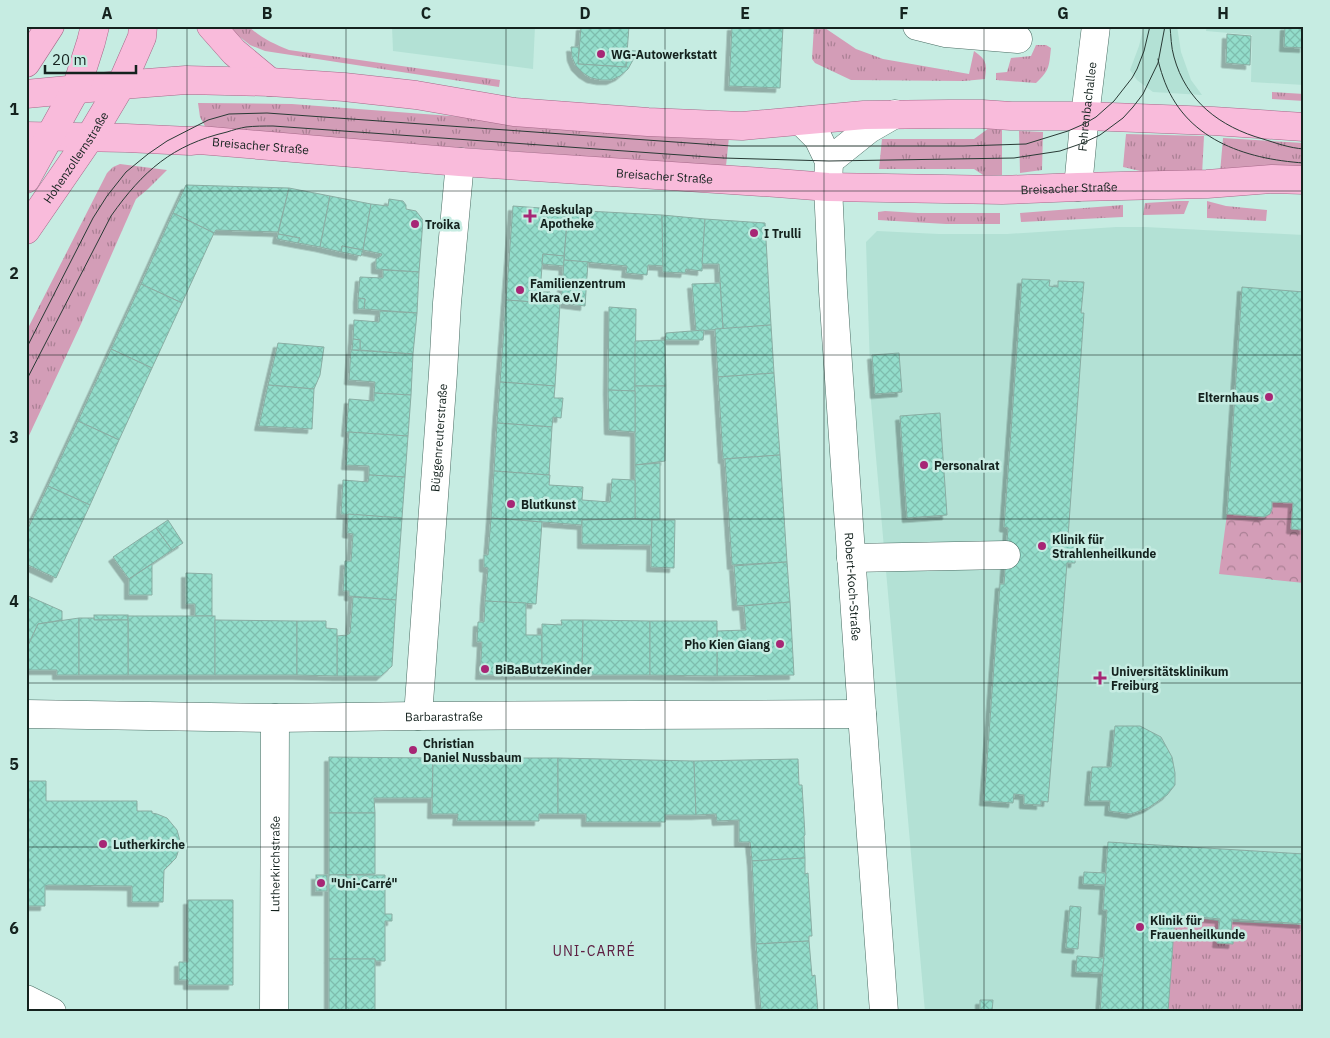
<svg xmlns="http://www.w3.org/2000/svg" width="1330" height="1038" font-family="'IBM Plex Sans',sans-serif">
	<defs>
		<pattern id="grass-tufts" width="24" height="20" patternUnits="userSpaceOnUse" patternTransform="scale(1.25)"><rect width="24" height="20" fill="#d39db7"/><path d="M3 7l-1-3M5 7V3M7 7l1-3M15 17l-1-3M17 17v-4M19 17l1-3" fill="none" stroke="#aa8094"/></pattern>
		<pattern id="park-crowns" width="20" height="18" patternUnits="userSpaceOnUse" patternTransform="scale(1.25)"><rect width="20" height="18" fill="#d39db7"/><path d="M2 6a3 3 0 1 1 6 0M12 15a3 3 0 1 1 6 0" fill="none" stroke="#aa8094"/></pattern>
		<pattern id="building-cross-hatch" width="8" height="8" patternUnits="userSpaceOnUse" patternTransform="scale(1.25)"><rect width="8" height="8" fill="#93ddcb"/><path d="M0 0l8 8M0 8l8-8" fill="none" stroke="#7ebdae"/></pattern>
		<filter id="shadow"><feDropShadow dx="-4.5" dy="4.5" stdDeviation="0" flood-color="#0004"/></filter>
	</defs>
	<rect width="100%" height="100%" fill="#c6ece2"/>
	<g fill="#b3e1d5">
		<polygon points="392,26 535,26 533,69 393,51"/>
		<polygon points="1144,26 1177,26 1181,52 1191,80 1202,95 1153,92 1137,80 1130,70 1139,46"/>
		<polygon points="1207,26 1304,26 1304,85 1251,82 1252,35 1206,31"/>
		<polygon points="1116,227 1145,227 1304,235 1304,1012 925,1012 871,401 866,242 877,231 939,234 1007,234"/>
	</g>
	<g fill="url(#grass-tufts)">
		<path d="M 226,26 L 248,26 C 260,37 273,44 289,50 L 500,80 L 499,87 L 265,51 L 250,45 Z"/>
		<path d="M 814,26 L 822,26 L 856,49 L 883,59 L 969,74 L 974,51 C 987,60 987,64 985,79 L 964,81 L 851,80 L 815,63 L 812,59 Z"/>
		<path d="M 1036,45 L 1046,45 L 1051,48 C 1049,66 1050,70 1036,83 L 996,80 L 996,73 L 1007,72 L 1011,58 L 1031,56 Z"/>
		<polygon points="1272,92 1304,94 1304,101 1272,99"/>
		<polygon points="198,103 292,104 729,137 726,166 207,130 200,117"/>
		<polygon points="989,128 1002,130 1002,175 983,175 974,169 879,169 882,139 974,139"/>
		<polygon points="1019,131 1043,132 1042,170 1020,173"/>
		<polygon points="1126,134 1204,136 1202,175 1166,177 1123,167"/>
		<polygon points="1223,138 1304,143 1304,174 1220,173"/>
		<polygon points="120,164 167,170 148,189 136,199 81,324 26,442 26,332 107,173 113,167"/>
		<polygon points="1179,201 1189,201 1184,214 1143,215 1145,203"/>
		<polygon points="1207,201 1226,206 1267,210 1266,221 1207,218"/>
		<polygon points="1123,205 1123,217 1021,222 1020,213"/>
		<polygon points="885,211 918,213 1000,213 1000,224 946,224 878,220 878,212"/>
		<polygon points="1175,915 1218,921 1219,931 1218,931 1217,943 1231,932 1232,922 1304,925 1304,1012 1168,1012"/>
	</g>
	<polygon fill="url(#park-crowns)" points="1272,502 1293,503 1291,528 1304,530 1304,583 1219,574 1227,514 1264,517 1270,514 1272,509"/>
	<g fill="url(#building-cross-hatch)" stroke="#89ada3" filter="url(#shadow)">
		<polygon points="581,26 629,26 626,67 578,64"/>
		<polygon points="732,26 783,26 780,88 729,86"/>
		<polygon points="1285,26 1304,26 1304,48 1284,47"/>
		<polygon points="1227,34 1251,36 1250,65 1226,63"/>
		<polygon points="571,47 579,47 578,64 626,67 627,50 636,51 633,60 628,69 620,76 611,80 601,80 591,78 583,73 576,66 572,57"/>
		<polygon points="186,185 289,188 278,232 216,230 214,233 173,213"/>
		<polygon points="289,188 330,196 320,247 298,243 300,238 278,234"/>
		<polygon points="330,196 371,204 363,250 342,246 341,252 320,247"/>
		<polygon points="389,199 403,201 406,205 406,209 416,211 423,220 419,272 376,269 376,259 381,256 382,254 363,250 371,204 388,206"/>
		<polygon points="513,206 568,210 564,256 543,254 540,292 550,292 549,303 506,300"/>
		<polygon points="568,210 662,215 664,266 648,265 647,275 626,273 627,266 564,260"/>
		<polygon points="173,213 214,233 182,303 141,284"/>
		<polygon points="662,215 705,219 702,271 686,269 685,273 663,272"/>
		<polygon points="705,219 765,223 771,325 723,329 719,264 702,264"/>
		<polygon points="278,234 300,238 298,243 277,239"/>
		<polygon points="342,246 363,250 361,256 341,252"/>
		<polygon points="543,254 564,256 564,266 542,264"/>
		<polygon points="564,260 588,262 585,306 561,303"/>
		<polygon points="383,270 419,272 417,313 364,309 365,299 358,298 360,277 383,278"/>
		<polygon points="1022,279 1050,280 1049,286 1058,287 1058,281 1084,282 1081,313 1084,313 1068,537 1077,537 1075,563 1067,563 1048,802 1041,801 1041,805 1024,804 1024,795 1014,794 1013,803 984,801 1000,584 1004,584 1006,555 1008,528 1004,527"/>
		<polygon points="720,283 723,329 696,331 692,284"/>
		<polygon points="141,284 182,303 152,368 111,349"/>
		<polygon points="1242,287 1304,292 1304,530 1291,529 1293,503 1272,502 1272,509 1270,514 1264,517 1227,514"/>
		<polygon points="358,298 365,299 364,309 358,309"/>
		<polygon points="506,300 560,304 555,386 500,382"/>
		<polygon points="609,307 636,309 635,391 608,390"/>
		<polygon points="380,311 417,313 413,354 360,350 360,340 353,339 354,320 379,322"/>
		<polygon points="771,325 774,373 718,377 715,329"/>
		<polygon points="704,330 703,340 665,340 666,333"/>
		<polygon points="353,339 360,340 360,350 352,350"/>
		<polygon points="665,340 666,386 635,386 635,341"/>
		<polygon points="278,343 324,347 320,375 314,389 268,385"/>
		<polygon points="111,349 152,368 119,440 78,421"/>
		<polygon points="351,350 413,354 411,395 374,393 375,382 349,380"/>
		<polygon points="899,353 902,392 875,394 872,355"/>
		<polygon points="774,373 780,455 723,459 718,377"/>
		<polygon points="500,382 555,386 554,398 563,398 561,418 553,417 552,427 497,423"/>
		<polygon points="268,385 314,389 312,429 259,426"/>
		<polygon points="635,386 666,386 665,461 635,465"/>
		<polygon points="608,390 635,391 635,432 609,430"/>
		<polygon points="374,393 411,395 408,436 346,432 349,399 374,401"/>
		<polygon points="940,413 947,515 907,518 900,416"/>
		<polygon points="78,421 119,440 90,505 48,486"/>
		<polygon points="497,423 552,427 549,475 494,471"/>
		<polygon points="349,432 408,436 405,477 369,475 369,466 346,465"/>
		<polygon points="780,455 787,562 732,565 725,459"/>
		<polygon points="660,463 660,520 635,519 635,465"/>
		<polygon points="494,471 549,475 550,475 549,485 583,487 582,500 610,502 612,479 635,480 635,519 582,520 582,525 491,518"/>
		<polygon points="369,475 405,477 402,518 341,514 343,480 368,482"/>
		<polygon points="48,486 90,505 56,578 26,564 26,533"/>
		<polygon points="348,514 402,518 396,600 349,596 349,591 343,591 345,561 351,561 353,534 347,533"/>
		<polygon points="491,518 542,522 536,604 485,601 488,568 484,567 484,555 488,555"/>
		<polygon points="635,519 652,520 651,545 582,544 582,520"/>
		<polygon points="168,520 183,543 172,550 156,528"/>
		<polygon points="652,520 675,520 674,568 651,567"/>
		<polygon points="156,528 172,550 129,579 113,557"/>
		<polygon points="787,562 790,602 737,606 734,566"/>
		<polygon points="152,564 152,595 129,595 129,579"/>
		<polygon points="186,573 212,574 212,616 195,616 195,604 186,604"/>
		<polygon points="26,595 62,611 62,620 38,624 26,650"/>
		<polygon points="353,597 396,600 392,666 381,676 337,676 337,636 347,635 350,633"/>
		<polygon points="485,601 526,603 526,635 542,635 542,675 480,675 482,642 477,642 478,622 484,622"/>
		<polygon points="790,602 794,675 717,676 717,631 746,630 744,606"/>
		<rect x="94" y="615" width="34" height="5"/>
		<rect x="128" y="616" width="87" height="59"/>
		<polygon points="79,618 79,675 57,675 57,670 26,670 26,650 38,624"/>
		<polygon points="79,618 94,618 94,620 128,620 128,675 79,675"/>
		<polygon points="215,620 297,621 297,675 215,675"/>
		<polygon points="561,620 583,620 582,675 542,675 542,624 562,625"/>
		<polygon points="583,620 650,621 650,675 582,675"/>
		<polygon points="297,621 326,621 326,628 337,629 337,676 297,675"/>
		<polygon points="650,621 717,621 717,676 650,675"/>
		<polygon points="1115,726 1140,726 1161,737 1172,757 1175,773 1175,785 1167,795 1148,808 1131,814 1109,811 1110,801 1089,801 1092,767 1111,767"/>
		<polygon points="329,757 433,758 432,798 374,798 375,813 329,813"/>
		<polygon points="433,758 558,758 558,814 539,814 539,821 457,821 458,814 432,814"/>
		<polygon points="558,758 694,761 696,815 665,815 665,822 586,822 586,814 558,814"/>
		<polygon points="798,759 799,785 802,785 805,835 804,836 805,858 752,861 750,842 739,842 739,820 717,821 716,814 696,815 694,761"/>
		<polygon points="26,781 46,781 46,801 137,801 137,811 152,811 152,813 157,814 167,818 177,830 180,841 178,852 176,858 164,870 163,902 132,902 132,886 48,885 45,886 45,906 26,906"/>
		<polygon points="329,813 375,813 375,874 329,875"/>
		<polygon points="1108,842 1304,854 1304,924 1232,919 1231,932 1234,932 1233,944 1217,943 1220,919 1175,915 1168,1012 1100,1012 1107,910 1103,910"/>
		<polygon points="805,858 805,874 808,873 812,936 809,936 809,941 756,944 752,861"/>
		<polygon points="1084,872 1106,873 1105,885 1083,884"/>
		<rect x="316" y="875" width="11" height="16"/>
		<polygon points="329,875 385,875 385,914 392,914 392,921 385,921 385,961 375,961 375,959 329,959"/>
		<polygon points="188,900 233,900 233,985 188,985 188,980 179,980 179,962 188,962"/>
		<polygon points="1070,906 1081,907 1078,949 1066,948"/>
		<polygon points="809,941 812,976 815,975 818,1012 761,1012 756,944"/>
		<polygon points="1077,956 1104,958 1102,973 1076,972"/>
		<rect x="329" y="959" width="46" height="53"/>
		<polygon points="980,1000 993,1000 992,1012 980,1012"/>
	</g>
	<g fill="none" stroke-linecap="round" stroke-linejoin="round">
		<defs>
			<g id="minor">
				<polyline points="917,26 945,33 1018,39"/>
				<path id="s1" d="M 801,121 L 818,138 L 829,161 L 828,187 L 833,291 L 862,714 L 884,1012"/>
				<polyline points="829,161 869,129 895,114"/>
				<path id="s2" d="M 1078,187 L 1084,124 L 1096,26"/>
				<polyline points="851,558 1006,555"/>
				<path id="s3" d="M 26,714 L 275,718 L 418,716 L 862,714"/>
				<path id="s4" d="M 418,716 L 443,373 L 447,303 L 460,162"/>
				<polyline points="26,999 52,1012"/>
				<path id="s5" d="M 274,1012 L 275,718"/>
			</g>
			<g id="major">
				<polyline points="211,26 234,52 270,82"/>
				<polyline points="26,63 50,26"/>
				<polyline points="26,94 121,85 186,80 270,82 344,87 416,95 514,112 648,122 742,126 864,115 949,114 982,114 1011,116 1086,116 1213,121 1304,127"/>
				<path id="s6" d="M 26,136 L 126,138 L 190,141 L 199,140 L 460,162 L 777,183 L 828,187 L 1002,190 L 1078,187 L 1207,184 L 1272,179 L 1304,180"/>
				<polyline points="26,179 76,89 91,42 95,26"/>
				<path id="s7" d="M 26,230 L 90,137 L 121,85 L 142,37 L 143,26"/>
			</g>
		</defs>
		<use href="#minor" stroke="#4a6c63" stroke-width="29"/>
		<use href="#major" stroke="#a66889" stroke-width="29"/>
		<use href="#minor" stroke="#fff" stroke-width="28"/>
		<use href="#major" stroke="#f9bbdb" stroke-width="28"/>
		<g stroke="#293a35" stroke-width="1">
			<path d="M 1170,26 C 1171,36 1171,47 1174,57 C 1186,101 1220,127 1263,139 C 1276,143 1289,148 1304,149"/>
			<path d="M 1158,59 C 1159,65 1161,71 1163,77 C 1184,139 1244,159 1304,163"/>
			<polyline points="26,349 93,218 107,196 126,172 148,154 167,141 208,120 229,114 267,113 731,146 964,146 1026,144 1068,131 1084,124 1096,117 1114,101 1132,78 1137,69 1144,51 1150,26"/>
			<path d="M 26,381 L 111,216 C 143,171 172,145 227,132 C 233,130 240,128 246,127 C 255,126 264,126 273,126 L 723,158 L 829,161 L 1014,158 L 1060,151 L 1083,143 L 1100,135 L 1123,118 L 1133,107 L 1143,94 L 1158,63 L 1165,26"/>
		</g>
	</g>
	<path fill="none" stroke="#14221e" stroke-width="1" stroke-opacity="0.55" d="M 187,26 L 187,1012M 346,26 L 346,1012M 506,26 L 506,1012M 665,26 L 665,1012M 824,26 L 824,1012M 984,26 L 984,1012M 1143,26 L 1143,1012M 26,191 L 1304,191M 26,355 L 1304,355M 26,519 L 1304,519M 26,683 L 1304,683M 26,847 L 1304,847"/>
	<g fill="#a72675" stroke="#c6ece2" stroke-width="2">
		<circle cx="601" cy="54" r="5"/>
		<path d="M527.5 208.5h5v5h5v5h-5v5h-5v-5h-5v-5h5z"/>
		<circle cx="415" cy="224" r="5"/>
		<circle cx="754" cy="233" r="5"/>
		<circle cx="520" cy="290" r="5"/>
		<circle cx="1269" cy="397" r="5"/>
		<circle cx="924" cy="465" r="5"/>
		<circle cx="511" cy="504" r="5"/>
		<circle cx="1042" cy="546" r="5"/>
		<circle cx="780" cy="644" r="5"/>
		<circle cx="485" cy="669" r="5"/>
		<path d="M1097.5 670.5h5v5h5v5h-5v5h-5v-5h-5v-5h5z"/>
		<circle cx="413" cy="750" r="5"/>
		<circle cx="103" cy="844" r="5"/>
		<circle cx="321" cy="883" r="5"/>
		<circle cx="1140" cy="927" r="5"/>
	</g>
	<g text-anchor="middle" dominant-baseline="central" stroke-width="5" stroke-linejoin="round" paint-order="stroke">
		<g font-size="12" font-weight="bold" fill="#14221e" stroke="#c6ece2" text-anchor="start">
			<text x="611" y="54">WG-Autowerkstatt</text>
			<text x="540" y="209">Aeskulap<tspan x="540" dy="14">Apotheke</tspan></text>
			<text x="425" y="224">Troika</text>
			<text x="764" y="233">I Trulli</text>
			<text x="530" y="283">Familienzentrum<tspan x="530" dy="14">Klara e.V.</tspan></text>
			<text x="1259" y="397" text-anchor="end">Elternhaus</text>
			<text x="934" y="465">Personalrat</text>
			<text x="521" y="504">Blutkunst</text>
			<text x="1052" y="539">Klinik für<tspan x="1052" dy="14">Strahlenheilkunde</tspan></text>
			<text x="770" y="644" text-anchor="end">Pho Kien Giang</text>
			<text x="495" y="669">BiBaButzeKinder</text>
			<text x="1111" y="671">Universitätsklinikum<tspan x="1111" dy="14">Freiburg</tspan></text>
			<text x="423" y="743">Christian<tspan x="423" dy="14">Daniel Nussbaum</tspan></text>
			<text x="113" y="844">Lutherkirche</text>
			<text x="331" y="883">"Uni-Carré"</text>
			<text x="1150" y="920">Klinik für<tspan x="1150" dy="14">Frauenheilkunde</tspan></text>
		</g>
		<g font-size="12" fill="#14221e" stroke="#c6ece2">
			<text stroke="none"><textPath href="#s2" startOffset="81">Fehrenbachallee</textPath></text>
			<text stroke="none"><textPath href="#s6" startOffset="235">Breisacher Straße</textPath></text>
			<text stroke="none"><textPath href="#s7" startOffset="88">Hohenzollernstraße</textPath></text>
			<text stroke="none"><textPath href="#s6" startOffset="640">Breisacher Straße</textPath></text>
			<text stroke="none"><textPath href="#s6" startOffset="1045">Breisacher Straße</textPath></text>
			<text stroke="none"><textPath href="#s4" startOffset="279">Büggenreuterstraße</textPath></text>
			<text stroke="none"><textPath href="#s1" startOffset="476">Robert-Koch-Straße</textPath></text>
			<text stroke="none"><textPath href="#s3" startOffset="418">Barbarastraße</textPath></text>
			<text stroke="none"><textPath href="#s5" startOffset="148">Lutherkirchstraße</textPath></text>
		</g>
		<g font-size="14" letter-spacing="1" fill="#5e2043" stroke="#c6ece2">
			<text x="594" y="951">UNI-CARRÉ</text>
		</g>
	</g>
	<rect width="1330" height="1038" fill="none" stroke="#c6ece2" stroke-width="55"/>
	<path d="M45 65v8h91v-8" fill="none" stroke="#14221e" stroke-width="2.5"/>
	<text x="52" y="65" font-size="15" fill="#14221e" stroke="#c6ece2" stroke-width="4" paint-order="stroke">20 m</text>
	<rect x="28" y="28" width="1274" height="982" fill="none" stroke="#14221e" stroke-width="2"/>
	<g font-size="16" text-anchor="middle" font-weight="bold" fill="#14221e">
		<text x="107" y="19">A</text>
		<text x="267" y="19">B</text>
		<text x="426" y="19">C</text>
		<text x="585" y="19">D</text>
		<text x="745" y="19">E</text>
		<text x="904" y="19">F</text>
		<text x="1063" y="19">G</text>
		<text x="1223" y="19">H</text>
		<text x="14" y="115">1</text>
		<text x="14" y="279">2</text>
		<text x="14" y="443">3</text>
		<text x="14" y="607">4</text>
		<text x="14" y="770">5</text>
		<text x="14" y="934">6</text>
	</g>
</svg>
